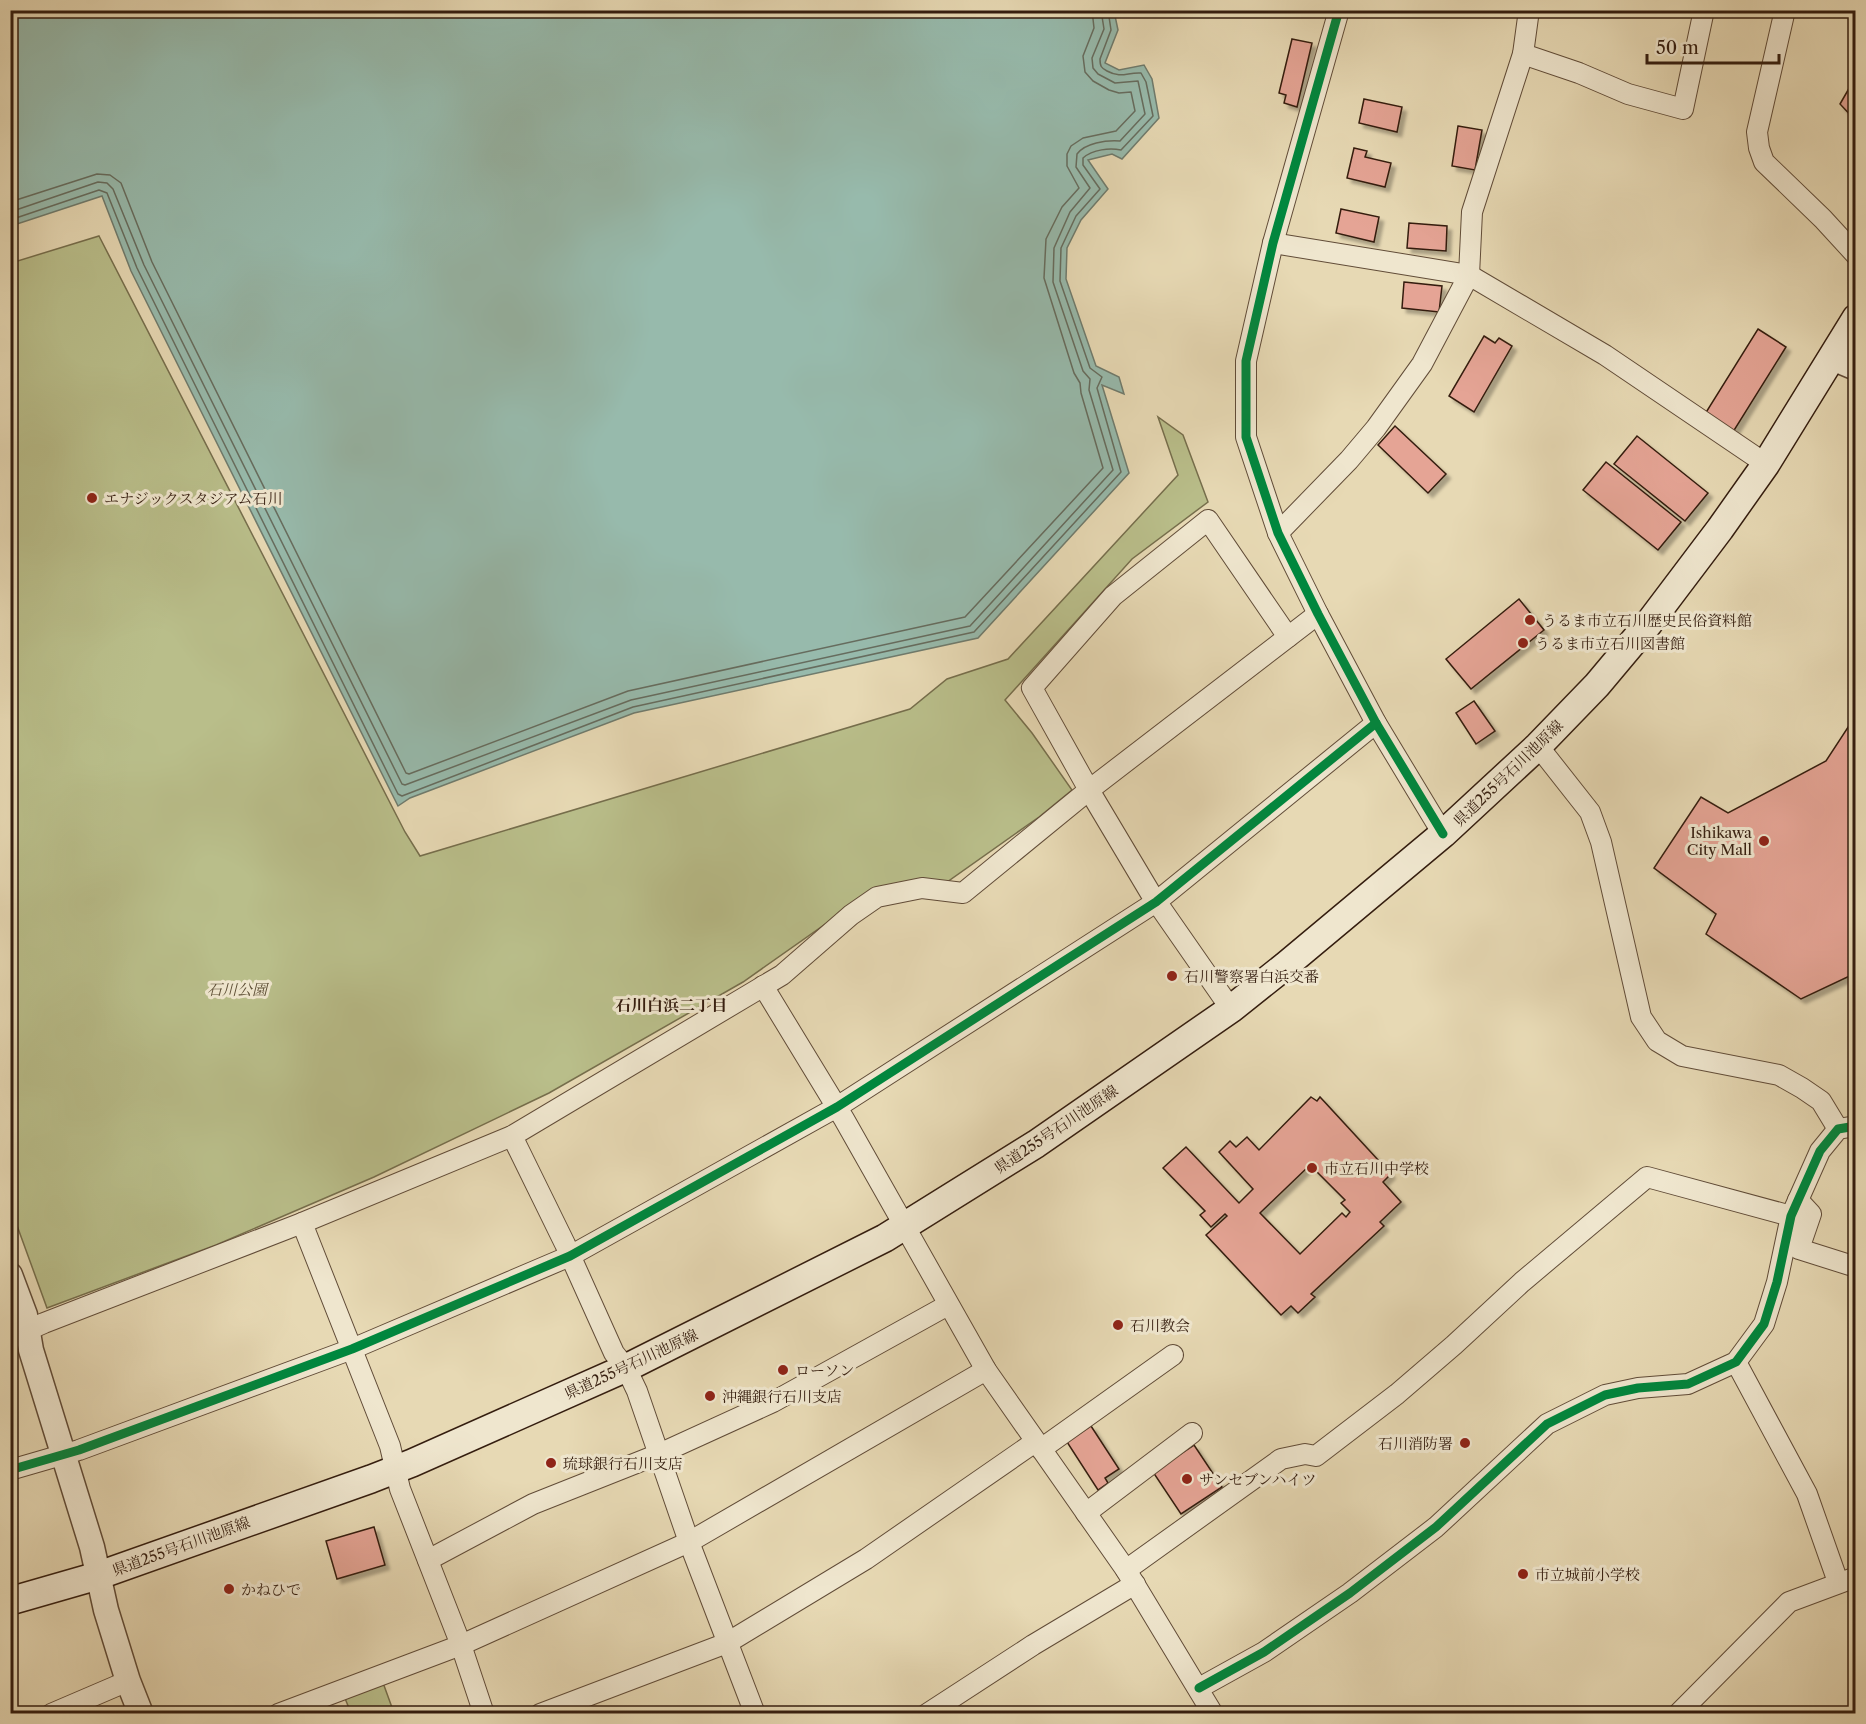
<svg xmlns="http://www.w3.org/2000/svg" width="1866" height="1724" font-family="'Libre Caslon Text','Noto Serif JP',serif">
	<defs>
		<filter id="shadow"><feDropShadow dx="4.5" dy="4.5" stdDeviation="1.5" flood-color="#0004"/></filter>
	</defs>
	<rect width="100%" height="100%" fill="#e7d9b4"/>
	<filter id="stains"><feTurbulence type="fractalNoise" baseFrequency=".00333" numOctaves="4"/><feColorMatrix values="0 0 0 0 .2 0 0 0 0 .09 0 0 0 0 .02 0 0 0 .5 -.17"/></filter>
	<radialGradient id="worn" r=".72"><stop offset=".6" stop-color="#630" stop-opacity="0"/><stop offset="1" stop-color="#630" stop-opacity=".3"/></radialGradient>
	<g fill="#b9be8a" stroke="#766e4c" stroke-width="1.5">
		<polygon points="99,236 405,832 420,856 910,709 947,679 1008,659 1178,475 1158,417 1183,435 1208,502 1132,559 1005,700 1032,733 1072,790 1039,817 947,882 871,892 743,982 549,1093 374,1177 216,1245 47,1308 11,1209 11,263"/>
		<polygon points="382,1680 394,1713 351,1713 344,1696"/>
	</g>
	<polygon fill="#97baac" stroke="#6f7b6d" stroke-width="1.5" points="10,11 1114,11 1118,30 1105,63 1119,70 1144,65 1152,79 1159,118 1122,159 1112,154 1088,160 1108,189 1081,220 1067,248 1066,279 1096,366 1119,377 1124,394 1102,385 1129,473 978,638 634,713 410,798 398,806 131,271 102,196 11,226"/>
	<g fill="none" stroke-linecap="round" stroke-linejoin="round">
		<g stroke="#666c5e" stroke-width="1.5">
			<polyline points="10,202 97,174 110,175 121,183 152,262 406,773 409,774 628,691 965,617 1103,468 1081,393 1080,383 1074,373 1044,278 1046,239 1062,207 1079,188 1067,166 1067,154 1071,146 1083,138 1116,131 1135,111 1131,92 1119,93 1109,90 1093,81 1085,72 1083,56 1094,28 1092,10"/>
			<path d="M 10,212 L 98,182 L 107,183 L 113,189 L 144,265 L 402,784 L 405,785 L 631,700 L 970,626 L 1113,470 L 1089,390 L 1090,379 L 1083,371 L 1053,282 L 1054,248 L 1070,212 L 1090,188 L 1076,167 L 1077,154 C 1085,143 1106,140 1120,141 L 1145,114 L 1138,81 L 1115,83 L 1098,74 L 1093,68 L 1092,58 L 1104,29 L 1101,10"/>
			<path d="M 10,220 L 99,190 L 107,193 L 137,268 L 398,794 L 402,796 L 633,707 L 974,632 L 1121,472 L 1097,388 L 1102,377 L 1090,368 L 1060,281 L 1061,248 L 1076,216 L 1100,189 L 1083,165 L 1083,158 C 1093,149 1110,148 1121,150 L 1153,116 L 1146,82 L 1141,73 C 1127,72 1122,79 1107,71 C 1101,68 1100,66 1100,59 L 1111,30 L 1108,10"/>
		</g>
	</g>
	<g fill="#e5a495" stroke="#341d0f" stroke-width="1.5" fill-rule="evenodd" filter="url(#shadow)">
		<polygon points="1292,39 1312,43 1297,107 1284,103 1286,95 1279,93"/>
		<polygon points="1851,85 1856,89 1856,121 1840,104"/>
		<polygon points="1364,99 1402,107 1397,132 1359,123"/>
		<polygon points="1458,126 1482,130 1475,170 1452,166"/>
		<polygon points="1354,148 1367,151 1365,157 1391,163 1385,187 1347,178"/>
		<polygon points="1341,209 1379,217 1374,242 1336,233"/>
		<polygon points="1409,223 1447,226 1446,251 1407,248"/>
		<polygon points="1404,282 1442,286 1439,312 1402,308"/>
		<polygon points="1758,329 1786,347 1733,432 1705,414"/>
		<polygon points="1484,336 1495,343 1499,338 1512,346 1474,412 1449,396"/>
		<polygon points="1395,426 1446,474 1428,493 1378,445"/>
		<polygon points="1637,436 1708,493 1685,521 1614,464"/>
		<polygon points="1606,462 1681,522 1658,550 1583,490"/>
		<polygon points="1519,599 1544,630 1471,689 1446,659"/>
		<polygon points="1474,701 1495,731 1476,744 1456,713"/>
		<polygon points="1856,715 1856,973 1801,999 1706,934 1716,914 1654,868 1701,797 1728,813 1826,761"/>
		<path d="M 1311,1097 L 1317,1101 L 1320,1097 L 1391,1174 L 1383,1182 L 1401,1202 L 1380,1222 L 1384,1226 L 1311,1294 L 1315,1297 L 1298,1313 L 1291,1306 L 1281,1315 L 1206,1235 L 1227,1216 L 1225,1214 L 1211,1227 L 1200,1215 L 1205,1211 L 1163,1168 L 1186,1147 L 1239,1203 L 1253,1189 L 1219,1152 L 1230,1141 L 1236,1147 L 1247,1137 L 1259,1150 ZM 1310,1165 L 1345,1200 L 1341,1203 L 1350,1212 L 1346,1217 L 1342,1213 L 1300,1254 L 1260,1213 Z"/>
		<polygon points="1091,1426 1119,1469 1105,1478 1108,1483 1098,1490 1067,1442"/>
		<polygon points="1194,1445 1222,1487 1181,1514 1153,1472"/>
		<polygon points="374,1527 385,1565 337,1579 326,1541"/>
	</g>
	<g fill="none" stroke-linecap="round" stroke-linejoin="round">
		<defs>
			<g id="minor">
				<polyline points="1339,10 1273,243 1246,361 1246,437 1278,533 1318,614 1376,723 1443,834"/>
				<polyline points="1785,10 1757,132 1759,148 1764,162 1823,219 1856,255"/>
				<polyline points="1523,54 1579,73 1628,94 1683,109 1704,10"/>
				<polyline points="1273,243 1469,275 1605,355 1766,464"/>
				<polyline points="1278,533 1349,460 1376,428 1422,364 1469,275 1472,212 1523,54 1529,10"/>
				<polyline points="1538,746 1590,812 1601,842 1641,1017 1657,1041 1682,1056 1779,1075 1802,1088 1821,1101 1838,1129"/>
				<polyline points="763,986 844,1119 986,1370 1126,1570 1213,1714"/>
				<polyline points="1231,1009 1151,894 1089,790 1032,688 1113,596 1208,520 1288,637"/>
				<polyline points="512,1136 565,1244 614,1353 626,1368 637,1391 689,1542 755,1714"/>
				<polyline points="1798,1200 1811,1214 1799,1249 1856,1267"/>
				<polyline points="302,1223 390,1446 400,1489 461,1645 484,1714"/>
				<polyline points="10,1338 44,1323 302,1223 512,1136 782,975 851,915 877,897 922,888 963,893 1089,790 1318,614"/>
				<polyline points="1736,1362 1807,1494 1838,1582"/>
				<polyline points="1041,1449 1173,1355"/>
				<polyline points="10,1470 79,1450 352,1349 570,1256 837,1107 1156,902 1376,723"/>
				<polyline points="1086,1513 1192,1433"/>
				<polyline points="428,1560 533,1504 659,1454 773,1402 948,1305"/>
				<polyline points="1126,1570 1281,1459 1305,1454 1316,1456 1397,1394 1454,1345 1522,1282 1647,1177 1791,1216"/>
				<polyline points="1199,1688 1264,1652 1350,1593 1436,1527 1547,1424 1605,1395 1638,1388 1688,1384 1736,1362 1764,1324 1777,1282 1791,1216 1820,1151 1838,1129 1856,1126"/>
				<polyline points="51,1714 128,1681"/>
				<polyline points="278,1714 461,1645 689,1542 986,1370"/>
				<polyline points="540,1714 727,1643 866,1559 1035,1442"/>
				<polyline points="927,1714 1033,1645 1135,1584"/>
				<polyline points="1678,1714 1789,1602 1856,1577"/>
			</g>
			<g id="tertiary">
				<polyline points="1832,358 1856,368"/>
				<polyline points="10,1275 25,1315 31,1350 92,1547 106,1610 128,1681 141,1714"/>
			</g>
			<polyline id="secondary" points="10,1601 97,1576 371,1479 412,1463 626,1368 885,1238 1036,1144 1231,1009 1285,966 1443,834 1538,746 1597,685 1649,623 1720,529 1766,464 1856,318"/>
		</defs>
		<use href="#minor" stroke="#614c38" stroke-width="22"/>
		<use href="#tertiary" stroke="#614c38" stroke-width="27"/>
		<use href="#secondary" stroke="#341d0f" stroke-width="30"/>
		<use href="#minor" stroke="#efe6ce" stroke-width="20"/>
		<use href="#tertiary" stroke="#efe6ce" stroke-width="24"/>
		<use href="#secondary" stroke="#efe6ce" stroke-width="27"/>
		<defs>
			<g id="cycleway">
				<polyline points="1339,10 1273,243 1246,361 1246,437 1278,533 1318,614 1376,723 1443,834"/>
				<polyline points="10,1470 79,1450 352,1349 570,1256 837,1107 1156,902 1376,723"/>
				<polyline points="1199,1688 1264,1652 1350,1593 1436,1527 1547,1424 1605,1395 1638,1388 1688,1384 1736,1362 1764,1324 1777,1282 1791,1216 1820,1151 1838,1129 1856,1126"/>
			</g>
		</defs>
		<use href="#cycleway" stroke="#efe6ce" stroke-width="13"/>
		<use href="#cycleway" stroke="#00873e" stroke-width="9"/>
	</g>
	<g fill="#8f2418" stroke="#efe6ce" stroke-width="2">
		<circle cx="92" cy="498" r="6"/>
		<circle cx="1530" cy="620" r="6"/>
		<circle cx="1523" cy="643" r="6"/>
		<circle cx="1764" cy="841" r="6"/>
		<circle cx="1172" cy="976" r="6"/>
		<circle cx="1312" cy="1168" r="6"/>
		<circle cx="1118" cy="1325" r="6"/>
		<circle cx="783" cy="1370" r="6"/>
		<circle cx="710" cy="1396" r="6"/>
		<circle cx="1465" cy="1443" r="6"/>
		<circle cx="551" cy="1463" r="6"/>
		<circle cx="1187" cy="1479" r="6"/>
		<circle cx="1523" cy="1574" r="6"/>
		<circle cx="229" cy="1589" r="6"/>
	</g>
	<g text-anchor="middle" dominant-baseline="central" stroke-width="6" stroke-linejoin="round" paint-order="stroke">
		<g font-size="15" fill="#341d0f" stroke="#efe6ce" text-anchor="start">
			<text x="104" y="498">エナジックスタジアム石川</text>
			<text x="1542" y="620">うるま市立石川歴史民俗資料館</text>
			<text x="1535" y="643">うるま市立石川図書館</text>
			<text x="1752" y="832" text-anchor="end">Ishikawa<tspan x="1752" dy="17">City Mall</tspan></text>
			<text x="1184" y="976">石川警察署白浜交番</text>
			<text x="1324" y="1168">市立石川中学校</text>
			<text x="1130" y="1325">石川教会</text>
			<text x="795" y="1370">ローソン</text>
			<text x="722" y="1396">沖縄銀行石川支店</text>
			<text x="1453" y="1443" text-anchor="end">石川消防署</text>
			<text x="563" y="1463">琉球銀行石川支店</text>
			<text x="1199" y="1479">サンセブンハイツ</text>
			<text x="1535" y="1574">市立城前小学校</text>
			<text x="241" y="1589">かねひで</text>
		</g>
		<g font-size="15" fill="#341d0f" stroke="#efe6ce">
			<text transform="translate(1508 773) rotate(-44)">県道255号石川池原線</text>
			<text transform="translate(1056 1129) rotate(-34)">県道255号石川池原線</text>
			<text transform="translate(631 1364) rotate(-25)">県道255号石川池原線</text>
			<text transform="translate(181 1546) rotate(-20)">県道255号石川池原線</text>
		</g>
		<g font-size="15" font-style="italic" fill="#5c4d34" stroke="#efe6ce">
			<text x="237" y="989">石川公園</text>
		</g>
		<g font-size="16" font-weight="bold" fill="#341d0f" stroke="#efe6ce">
			<text x="671" y="1005">石川白浜二丁目</text>
		</g>
	</g>
	<rect width="1866" height="1724" fill="none" stroke="#e7d9b4" stroke-width="36"/>
	<rect x="12" y="12" width="1842" height="1700" fill="none" stroke="#341d0f" stroke-width="3"/>
	<rect x="18" y="18" width="1830" height="1688" fill="none" stroke="#341d0f" stroke-width="1.5"/>
	<path d="M1647 54v9h132v-9" fill="none" stroke="#341d0f" stroke-width="3"/>
	<text x="1656" y="54" font-size="18" fill="#341d0f" stroke="#efe6ce" stroke-width="4.5" paint-order="stroke">50 m</text>
	<rect width="100%" height="100%" filter="url(#stains)"/>
	<rect width="100%" height="100%" fill="url(#worn)"/>
</svg>
